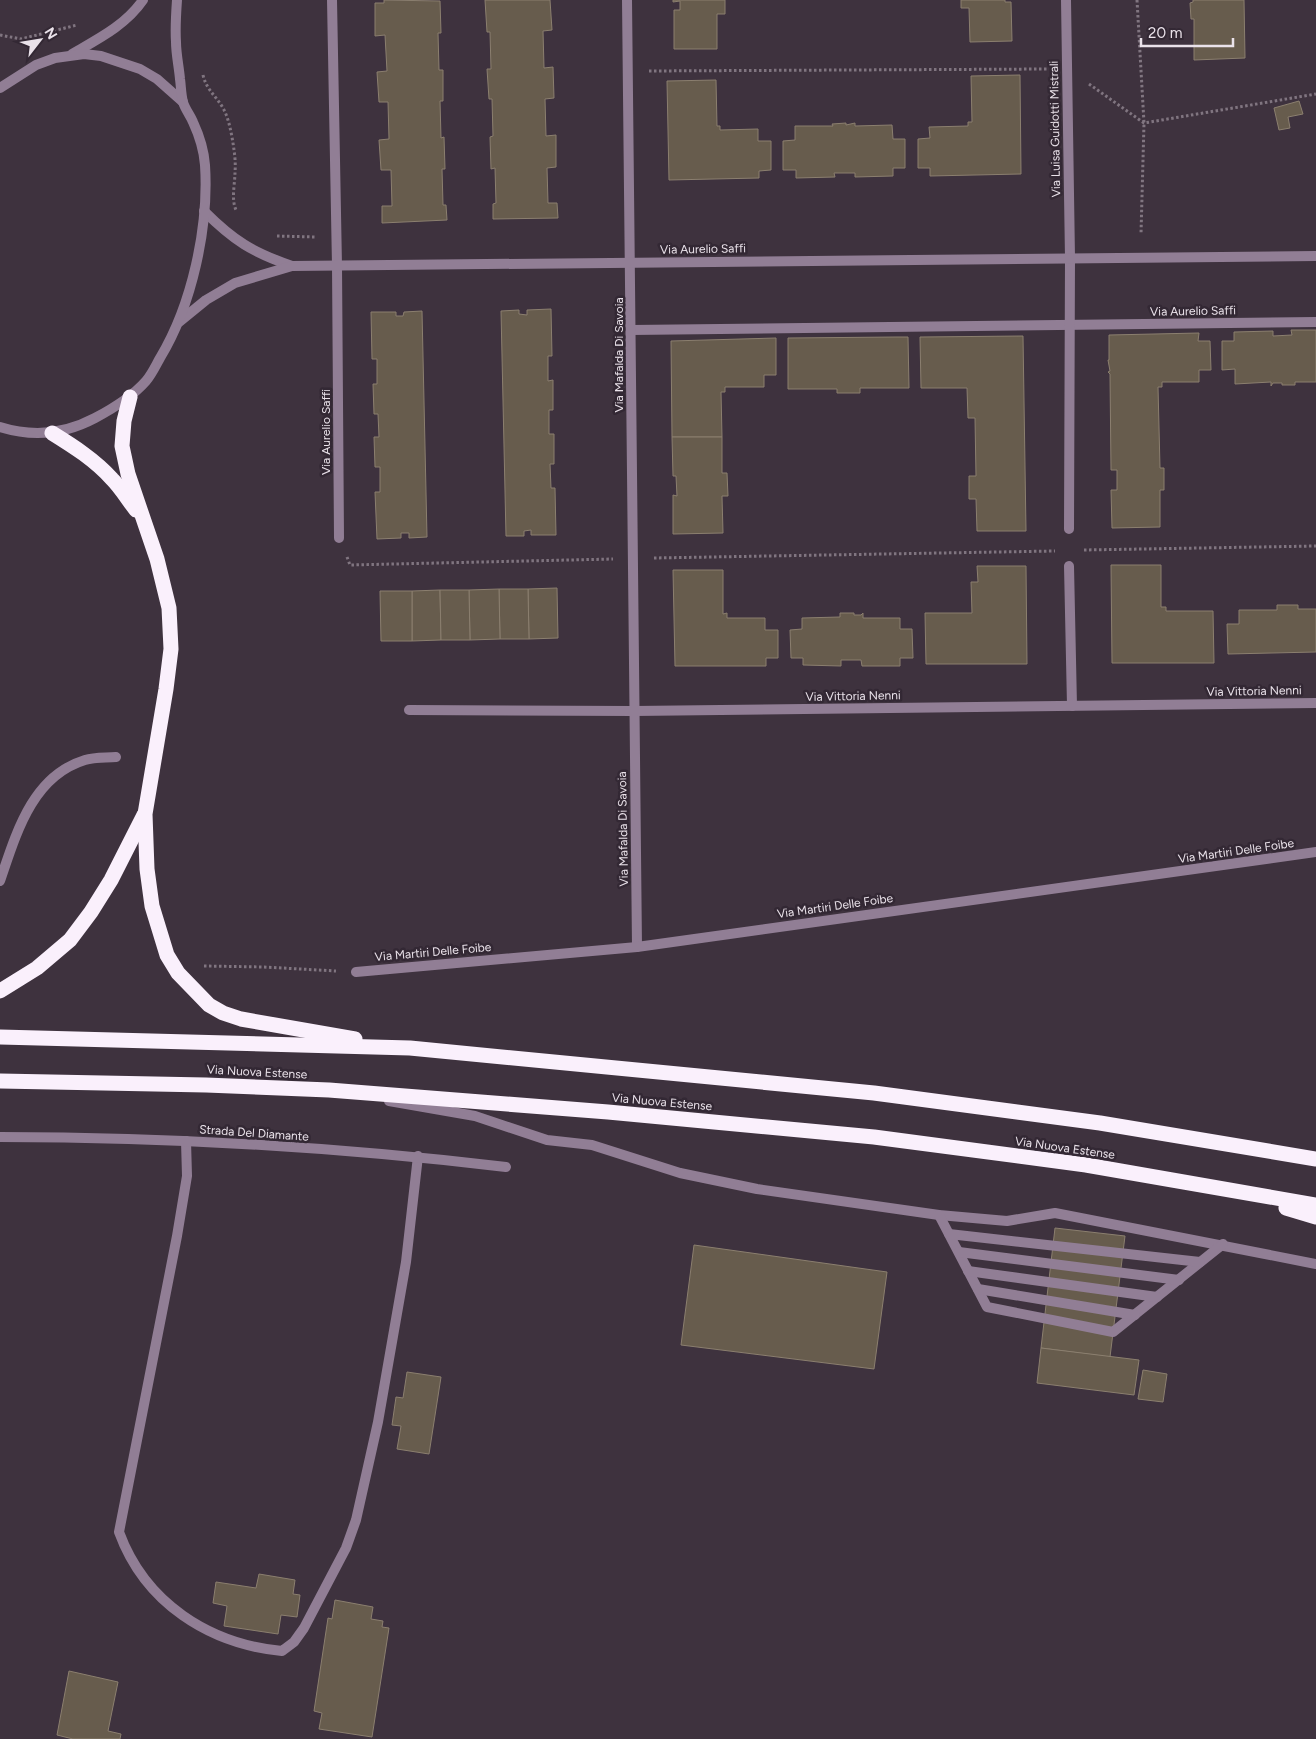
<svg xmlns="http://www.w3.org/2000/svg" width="1316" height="1739" font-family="Figtree,sans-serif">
	<rect width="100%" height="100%" fill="#3e323e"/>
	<g fill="#675c4d" stroke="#8b7f6f">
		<polygon points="384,0 440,1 441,33 438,33 439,70 443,70 443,101 440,101 441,138 444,137 445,169 442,169 443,205 446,205 447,220 382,223 382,206 392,206 391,170 381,170 379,140 389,139 388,102 379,102 377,72 387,71 385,35 375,36 375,3 384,3"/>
		<polygon points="485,0 550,0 552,30 543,31 544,68 553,67 554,98 545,99 546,136 556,135 556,167 547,168 548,203 557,203 558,218 493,219 493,204 496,203 495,168 491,169 490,137 493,136 492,99 489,99 487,69 491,69 490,32 487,32"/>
		<polygon points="673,0 725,0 725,14 717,14 717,49 674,49 674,10 680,10 680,1 673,2"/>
		<polygon points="961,0 1005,0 1005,2 1011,2 1012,41 970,42 969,8 961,8"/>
		<polygon points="1193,0 1244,0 1245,58 1194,60 1194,19 1191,19 1190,3 1193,2"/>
		<polygon points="1020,75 1021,174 930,176 930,168 918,168 918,139 930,138 929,127 968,126 968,122 972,122 971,76"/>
		<polygon points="716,80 717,126 720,126 720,130 758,129 758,141 771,141 771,170 759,171 759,178 669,180 667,81"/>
		<polygon points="1299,101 1303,114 1288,117 1290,128 1279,130 1274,108"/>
		<polygon points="846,123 846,125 855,123 855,126 892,125 893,139 905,139 905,168 893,168 893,176 855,177 855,173 834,173 835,177 796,178 796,170 783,170 783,141 795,140 795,126 833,126 832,124"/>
		<polygon points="551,309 552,356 548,356 548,381 553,380 553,410 549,410 549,434 554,434 554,464 550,464 551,488 555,488 556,535 531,535 531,530 524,531 524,536 506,536 501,311 519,310 519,314 527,315 527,310"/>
		<polygon points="422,311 427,537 409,538 409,533 401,533 401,538 377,539 375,492 380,492 380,467 375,467 374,437 379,437 378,414 374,414 373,384 377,384 377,359 372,359 371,312 396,312 396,316 403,316 404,312"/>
		<polygon points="1291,330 1316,330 1316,382 1295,382 1295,385 1282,385 1282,383 1273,383 1271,386 1271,382 1235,384 1235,369 1222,370 1222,341 1234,341 1234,332 1273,331 1273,336 1292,335"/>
		<polygon points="1199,333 1198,341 1210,341 1211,370 1199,370 1199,382 1162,382 1162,387 1158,387 1160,468 1164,468 1164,490 1160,490 1160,527 1112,528 1111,490 1117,490 1117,470 1111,470 1110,374 1108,372 1110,371 1108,360 1109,360 1109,335"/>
		<polygon points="1023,336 1026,531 977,531 976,499 969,499 969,476 976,476 975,418 968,418 967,388 921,388 920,337"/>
		<polygon points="896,337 908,337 909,388 860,388 860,393 837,393 837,389 788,389 788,338"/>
		<polygon points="776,338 776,375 764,375 764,387 725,387 725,392 721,392 722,437 672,437 671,341"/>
		<polygon points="672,437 722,437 722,473 727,473 728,496 722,496 723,533 673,534 673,495 677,496 676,476 673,476"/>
		<polygon points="1111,565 1161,565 1161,607 1166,607 1166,611 1213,611 1214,663 1112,663"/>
		<polygon points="977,566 1026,566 1027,664 926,664 925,613 972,613 971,582 978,582"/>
		<polygon points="673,570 723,570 723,614 727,613 727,618 765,618 765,630 778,630 778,658 766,658 766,666 675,666"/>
		<polygon points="557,588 558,638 529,639 528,589"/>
		<polygon points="499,589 528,589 529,639 500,639"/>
		<polygon points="499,589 500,639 470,640 469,590"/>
		<polygon points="440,590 441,640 412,641 412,591"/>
		<polygon points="440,590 469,590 470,640 441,640"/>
		<polygon points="380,591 412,591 412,641 381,641"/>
		<polygon points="1277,605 1298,605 1298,609 1316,609 1316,652 1228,654 1227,624 1239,624 1239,610 1277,610"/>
		<polygon points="840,613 854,613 854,615 861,615 863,613 863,618 900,618 900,629 912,629 913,658 900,658 900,666 862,666 861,660 841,660 841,666 803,665 803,658 791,658 790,630 802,629 802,618 840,617"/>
		<polygon points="1055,1228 1125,1236 1110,1357 1041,1348"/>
		<polygon points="694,1245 887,1272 874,1369 681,1345"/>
		<polygon points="1041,1348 1139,1360 1134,1395 1037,1383"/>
		<polygon points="1143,1370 1167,1374 1163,1402 1138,1399"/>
		<polygon points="407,1372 441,1377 429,1454 397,1449 401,1426 392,1425 396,1397 403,1398"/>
		<polygon points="259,1574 295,1580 293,1594 300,1595 297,1617 281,1615 278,1634 224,1626 227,1606 213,1603 216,1582 256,1588"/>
		<polygon points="335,1600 373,1607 371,1619 383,1621 382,1627 389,1628 372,1737 319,1729 322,1713 314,1711 328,1618 332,1619"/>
		<polygon points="69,1671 118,1682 108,1731 121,1734 120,1739 73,1739 57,1735"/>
	</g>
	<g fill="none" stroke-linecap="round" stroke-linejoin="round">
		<g stroke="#807580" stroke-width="3" stroke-dasharray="2.5 2.5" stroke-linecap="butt">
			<polyline points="1137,0 1144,123 1141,234"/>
			<polyline points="0,35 21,39 77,25"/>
			<polyline points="649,71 1048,69"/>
			<path d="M 203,75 C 206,89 216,96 223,108 C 228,117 230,127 232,137 C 234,149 236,161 235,172 C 235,184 231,199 236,210"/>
			<polyline points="1089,84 1144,123 1316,94"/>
			<polyline points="277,236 316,237"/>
			<polyline points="1084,550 1316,546"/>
			<polyline points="347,557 350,565 613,559"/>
			<polyline points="654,558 1055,551"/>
			<polyline points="204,966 264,967 336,971"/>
		</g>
		<g stroke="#917e95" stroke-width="10">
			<polyline points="631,330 1316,322"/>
			<path d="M 0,881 C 16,834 32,776 85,760 C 95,757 106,758 116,757"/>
			<polyline points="389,1101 475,1116 547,1140 592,1145 680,1173 757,1189 939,1215 1007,1221 1055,1213 1316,1264"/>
			<path d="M 186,1141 L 187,1176 L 177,1236 L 119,1532 C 145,1603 209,1644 282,1651 L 294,1642 L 304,1628 L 346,1548 L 356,1520 L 378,1422 L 406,1262 L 418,1156"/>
			<polyline points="939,1215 987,1307 1113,1332 1223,1244"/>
			<polyline points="949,1234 1200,1262"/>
			<polyline points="959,1252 1179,1280"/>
			<polyline points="968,1271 1157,1297"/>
			<polyline points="978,1289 1135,1315"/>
		</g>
		<g stroke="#917e95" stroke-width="10">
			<polyline points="332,0 337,266 339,538"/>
			<polyline points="627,0 637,947"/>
			<polyline points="1066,0 1070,258 1069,529"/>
			<path d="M 72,54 C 98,39 126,25 143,0"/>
			<polyline points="0,88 36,65 55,58 84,54 101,56 140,69 157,79 183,102"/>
			<path d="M 204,211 C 234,241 252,252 292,266"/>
			<polyline points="179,322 206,300 235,283 292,266 1316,256"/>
			<path d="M 0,427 C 32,437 65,434 95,418 C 114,408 132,397 146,381 C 152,374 156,365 160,358 C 192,305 209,227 205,165 C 204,151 199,135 193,122 C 190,115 185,109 183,102 C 181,95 181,86 180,79 C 179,67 176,54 176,42 C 175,28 176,14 177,0"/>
			<polyline points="1069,566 1072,706"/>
			<polyline points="409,710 634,711 1316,703"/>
			<polyline points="356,972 637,947 1316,852"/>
			<path d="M 0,1137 C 169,1137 338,1147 506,1167"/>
		</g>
		<g stroke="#faf0fc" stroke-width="15">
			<polyline points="130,397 124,421 122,446 128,474 157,559 169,608 171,649 166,689 145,814 147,869 152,906 167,955 178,973 209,1005 223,1013 241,1019 355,1039"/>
			<path d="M 52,433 C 73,446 95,460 112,479 C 121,488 128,500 136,510"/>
			<polyline points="0,991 37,968 70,940 91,912 111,880 144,815"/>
			<polyline points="0,1037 410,1048 874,1093 1100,1123 1316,1159"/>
			<polyline points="0,1081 206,1085 329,1090 608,1112 874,1137 1086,1165 1316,1205"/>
			<polyline points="1286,1208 1316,1217"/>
		</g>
	</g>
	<g text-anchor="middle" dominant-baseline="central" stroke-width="5" stroke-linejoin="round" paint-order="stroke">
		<g font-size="12" fill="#eae2ea" stroke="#332834">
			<text transform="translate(1055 129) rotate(-91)">Via Luisa Guidotti Mistrali</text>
			<text transform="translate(703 249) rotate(-1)">Via Aurelio Saffi</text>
			<text transform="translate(1193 311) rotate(-1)">Via Aurelio Saffi</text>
			<text transform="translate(619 355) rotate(-90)">Via Mafalda Di Savoia</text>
			<text transform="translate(326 432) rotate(-90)">Via Aurelio Saffi</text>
			<text transform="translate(1254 691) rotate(-1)">Via Vittoria Nenni</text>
			<text transform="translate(853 696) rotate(-1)">Via Vittoria Nenni</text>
			<text transform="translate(623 829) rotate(-91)">Via Mafalda Di Savoia</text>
			<text transform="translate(1236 851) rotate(-8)">Via Martiri Delle Foibe</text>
			<text transform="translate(835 906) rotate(-8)">Via Martiri Delle Foibe</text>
			<text transform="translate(433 952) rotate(-5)">Via Martiri Delle Foibe</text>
			<text transform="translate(257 1072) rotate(3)">Via Nuova Estense</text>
			<text transform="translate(662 1102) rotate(5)">Via Nuova Estense</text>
			<text transform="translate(254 1133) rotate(4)">Strada Del Diamante</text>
			<text transform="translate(1065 1148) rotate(8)">Via Nuova Estense</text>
		</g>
	</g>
	<g transform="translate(40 40) rotate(59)" stroke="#332834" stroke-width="4" paint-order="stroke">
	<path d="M0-4L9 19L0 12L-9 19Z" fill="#eae2ea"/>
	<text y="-8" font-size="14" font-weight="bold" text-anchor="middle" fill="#eae2ea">N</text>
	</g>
	<path d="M1141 38v8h92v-8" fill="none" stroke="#eae2ea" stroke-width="2.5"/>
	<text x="1148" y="38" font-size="15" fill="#eae2ea" stroke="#332834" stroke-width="4" paint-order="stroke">20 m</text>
</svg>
